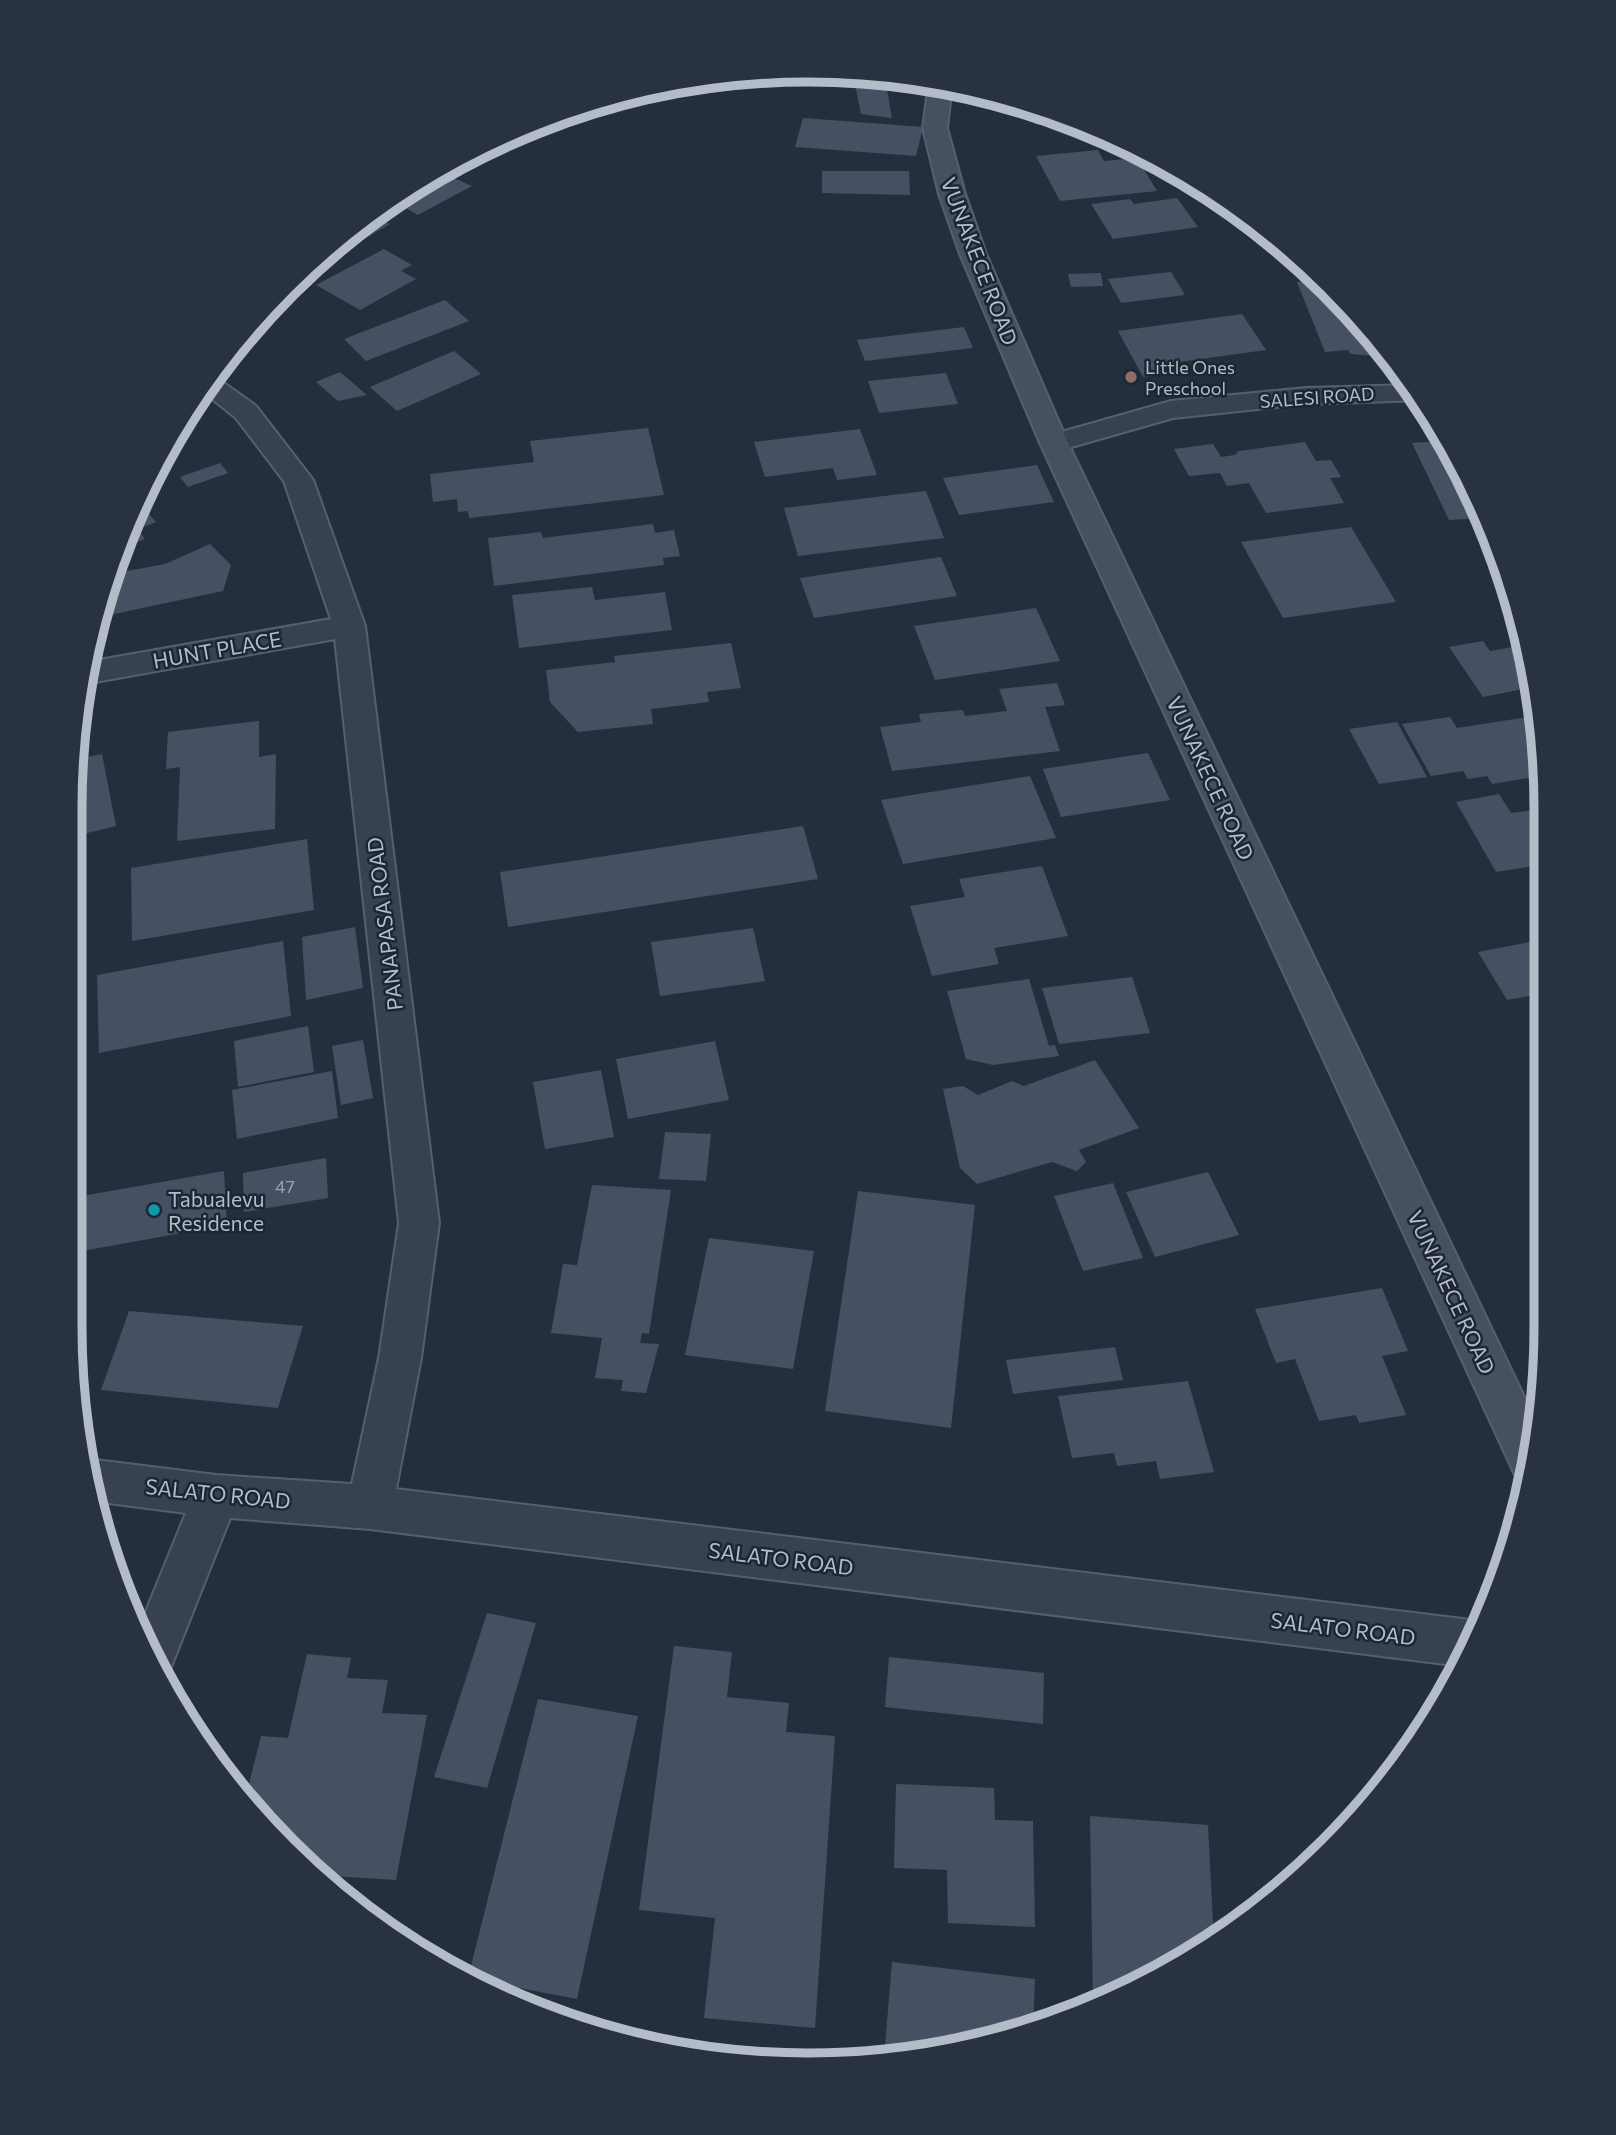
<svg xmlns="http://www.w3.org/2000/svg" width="1616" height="2135" font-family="Commissioner,sans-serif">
	<rect width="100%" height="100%" fill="#242f3e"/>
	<g fill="#455162">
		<polygon points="853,74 885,78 892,118 861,114"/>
		<polygon points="1036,110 1090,126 1095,129 1034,124"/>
		<polygon points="803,118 923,127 916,156 795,147"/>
		<polygon points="1098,150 1104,161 1137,158 1157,191 1060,201 1036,156"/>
		<polygon points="822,171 909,171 910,195 822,193"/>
		<polygon points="440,172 472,186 418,215 391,200"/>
		<polygon points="1177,198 1198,227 1113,239 1091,204 1130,199 1134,204"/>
		<polygon points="372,216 390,224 304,273 303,272"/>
		<polygon points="384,249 412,265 401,271 416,279 360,310 316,285"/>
		<polygon points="1171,272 1185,295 1121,303 1108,279"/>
		<polygon points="1101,273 1103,286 1071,287 1068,274"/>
		<polygon points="1297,282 1325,282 1330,286 1388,357 1351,354 1348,350 1325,352"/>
		<polygon points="445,300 469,321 366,361 344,339"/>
		<polygon points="1242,314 1266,350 1179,362 1178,372 1143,377 1118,331"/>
		<polygon points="964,327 973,348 865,361 857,340"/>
		<polygon points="454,351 481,374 397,411 370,387"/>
		<polygon points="340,372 367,395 338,401 316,382"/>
		<polygon points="946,373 958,404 879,413 868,381"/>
		<polygon points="648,428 664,495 469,518 468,511 458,512 457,499 433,502 430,474 534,462 530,441"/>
		<polygon points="860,429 877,475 837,480 833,468 765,477 754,442"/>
		<polygon points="1443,441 1481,518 1449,520 1412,443"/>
		<polygon points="1305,442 1316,461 1331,460 1341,477 1330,478 1344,503 1266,513 1249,483 1227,486 1220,473 1189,476 1174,449 1213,444 1221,457 1235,455 1239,451"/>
		<polygon points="220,463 228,473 188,487 180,477"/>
		<polygon points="1037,465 1054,502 959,515 943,478"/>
		<polygon points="926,491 944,538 798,556 784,508"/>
		<polygon points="138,502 156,522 138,529 145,539 121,548"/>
		<polygon points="653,524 655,533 674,530 680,556 663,558 664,565 494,586 488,538 541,532 543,538"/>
		<polygon points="1351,527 1396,602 1283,618 1241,542"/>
		<polygon points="210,544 231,565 223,591 95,618 111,574 165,564"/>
		<polygon points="941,557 957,596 814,618 800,578"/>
		<polygon points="592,587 595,600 665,592 672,630 519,648 512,595"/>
		<polygon points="1036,608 1060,661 935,680 914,626"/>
		<polygon points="1483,641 1490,651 1524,645 1534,687 1483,697 1449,647"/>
		<polygon points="731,643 741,688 707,692 709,702 651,709 653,724 578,732 550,702 546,670 615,662 614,656"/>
		<polygon points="1057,683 1065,705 1045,707 1060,751 892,771 880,727 921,722 919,714 963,710 965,716 1007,711 999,689"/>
		<polygon points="1540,715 1540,776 1492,784 1487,776 1468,779 1463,771 1431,776 1402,724 1450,717 1457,728"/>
		<polygon points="259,721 259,757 276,754 275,829 177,841 180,767 166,769 168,732"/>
		<polygon points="1397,722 1427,777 1379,784 1349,729"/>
		<polygon points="1148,753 1170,800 1061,817 1043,769"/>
		<polygon points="102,754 116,826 71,837 72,760"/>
		<polygon points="1030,776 1056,838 903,864 881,800"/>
		<polygon points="1499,794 1511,813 1540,809 1540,865 1496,872 1456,802"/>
		<polygon points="803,826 818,879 508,927 500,872"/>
		<polygon points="307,839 314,910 132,941 131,868"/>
		<polygon points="1042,866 1068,936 994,948 999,964 932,976 910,906 965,897 959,879"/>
		<polygon points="355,927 363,988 306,1000 302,937"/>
		<polygon points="753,928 765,981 660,996 651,942"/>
		<polygon points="1540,940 1540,994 1507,1000 1478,952"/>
		<polygon points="283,941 291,1016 99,1053 97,975"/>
		<polygon points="1132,977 1150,1033 1059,1044 1042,988"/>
		<polygon points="1029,979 1049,1046 1055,1045 1059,1056 993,1065 966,1059 947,991"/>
		<polygon points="308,1026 314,1072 238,1087 234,1041"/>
		<polygon points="363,1040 373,1098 341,1105 332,1046"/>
		<polygon points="715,1041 729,1100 628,1119 616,1059"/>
		<polygon points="1095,1060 1139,1128 1079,1150 1086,1162 1077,1171 1052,1162 977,1184 960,1168 943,1089 963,1086 978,1095 1012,1081 1024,1086"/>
		<polygon points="601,1070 614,1137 545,1149 533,1082"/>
		<polygon points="332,1071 338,1118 237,1139 232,1090"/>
		<polygon points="665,1132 711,1134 706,1181 659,1179"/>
		<polygon points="326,1158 328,1198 244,1212 243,1173"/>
		<polygon points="224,1171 227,1225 82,1251 82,1196"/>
		<polygon points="1208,1172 1239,1235 1155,1257 1126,1192"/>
		<polygon points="1113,1183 1143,1258 1083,1271 1054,1196"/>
		<polygon points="592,1185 671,1190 649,1334 642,1333 640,1343 659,1344 646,1393 621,1391 623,1380 595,1378 602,1338 551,1333 563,1264 577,1265"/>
		<polygon points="858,1191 975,1205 951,1428 825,1411"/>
		<polygon points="709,1238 814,1251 793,1369 685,1355"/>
		<polygon points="1382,1288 1408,1351 1382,1356 1406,1415 1359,1423 1356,1415 1319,1421 1295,1359 1276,1363 1255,1309"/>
		<polygon points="129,1311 303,1326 278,1408 101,1390"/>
		<polygon points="1115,1347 1123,1380 1013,1394 1006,1360"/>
		<polygon points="1188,1381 1214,1472 1160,1479 1156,1461 1117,1466 1114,1453 1072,1458 1058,1396"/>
		<polygon points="487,1613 536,1623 487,1788 434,1777"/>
		<polygon points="674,1646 732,1652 727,1697 789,1703 786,1732 835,1736 815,2028 704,2018 715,1918 639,1910"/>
		<polygon points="307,1654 351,1658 347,1678 388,1680 382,1713 427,1715 396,1880 316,1875 286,1849 246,1796 261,1736 288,1738"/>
		<polygon points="889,1657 1044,1673 1043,1724 885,1707"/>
		<polygon points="538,1699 638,1716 577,1999 468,1978"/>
		<polygon points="896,1784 994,1788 995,1820 1033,1821 1035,1927 948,1923 947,1870 894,1868"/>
		<polygon points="1090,1816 1208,1825 1214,1943 1093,2002"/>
		<polygon points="892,1962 1035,1979 1033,2028 884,2058"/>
	</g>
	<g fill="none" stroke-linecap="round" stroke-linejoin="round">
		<defs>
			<g id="minor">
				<polygon points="213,375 256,406 313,480 365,626 439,1223 421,1358 396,1489 1471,1620 1480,1624 1461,1666 370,1529 230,1518 169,1672 160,1675 140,1626 186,1513 93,1501 87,1459 216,1475 352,1484 379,1358 399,1223 335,639 84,684 88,662 331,619 284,481 236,418 202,391"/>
				<polygon points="1411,385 1423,400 1306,404 1173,418 1054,452 1044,449 1040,443 1044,437 1171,401 1306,388"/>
			</g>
			<polygon id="secondary" points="929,83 952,84 947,128 965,194 986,254 1068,443 1539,1428 1527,1479 1515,1475 1040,443 960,254 939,194 923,128"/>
		</defs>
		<use href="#minor" stroke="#565f6c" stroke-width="4"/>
		<use href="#secondary" stroke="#565f6c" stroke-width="4"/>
		<use href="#minor" fill="#38414e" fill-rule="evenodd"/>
		<use href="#secondary" fill="#465061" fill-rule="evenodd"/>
	</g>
	<circle fill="#8d6e63" stroke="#1d2633" stroke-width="2.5" cx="1131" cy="377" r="7"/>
	<circle fill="#0f9aa8" stroke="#1d2633" stroke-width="2.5" cx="154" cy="1210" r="7"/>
	<g text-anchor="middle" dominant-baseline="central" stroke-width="5" stroke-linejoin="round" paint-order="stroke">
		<g font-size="18" fill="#b4bcc9" stroke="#1d2633" text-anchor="start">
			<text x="1145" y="367">Little Ones<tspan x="1145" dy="21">Preschool</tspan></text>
		</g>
		<g font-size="18" fill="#b4bcc9" stroke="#1d2633">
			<text transform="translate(1317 397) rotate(-4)">SALESI ROAD</text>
		</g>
		<g font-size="18" fill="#98a1af">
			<text x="285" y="1186">47</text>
		</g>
		<g font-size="21" fill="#b4bcc9" stroke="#1d2633">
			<text transform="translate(980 261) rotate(69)">VUNAKECE ROAD</text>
			<text transform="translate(217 649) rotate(-10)">HUNT PLACE</text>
			<text transform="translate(1211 778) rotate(65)">VUNAKECE ROAD</text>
			<text transform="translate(384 924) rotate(-97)">PANAPASA ROAD</text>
			<text transform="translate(1452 1292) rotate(65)">VUNAKECE ROAD</text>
			<text transform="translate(218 1493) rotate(6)">SALATO ROAD</text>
			<text transform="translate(781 1558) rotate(7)">SALATO ROAD</text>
			<text transform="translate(1343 1628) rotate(7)">SALATO ROAD</text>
		</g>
		<g font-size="21" fill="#b4bcc9" stroke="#1d2633" text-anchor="start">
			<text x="168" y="1198">Tabualevu<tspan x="168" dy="24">Residence</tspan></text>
		</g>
	</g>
	<path d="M0 0H1616V2135H0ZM808 82H808A726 726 0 0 1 1534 808V1327A726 726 0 0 1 808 2053H808A726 726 0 0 1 82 1327V808A726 726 0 0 1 808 82Z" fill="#29323f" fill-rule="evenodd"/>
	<path fill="none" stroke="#b4bcc9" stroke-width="9" d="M808 82H808A726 726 0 0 1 1534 808V1327A726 726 0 0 1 808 2053H808A726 726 0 0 1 82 1327V808A726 726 0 0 1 808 82Z"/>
</svg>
